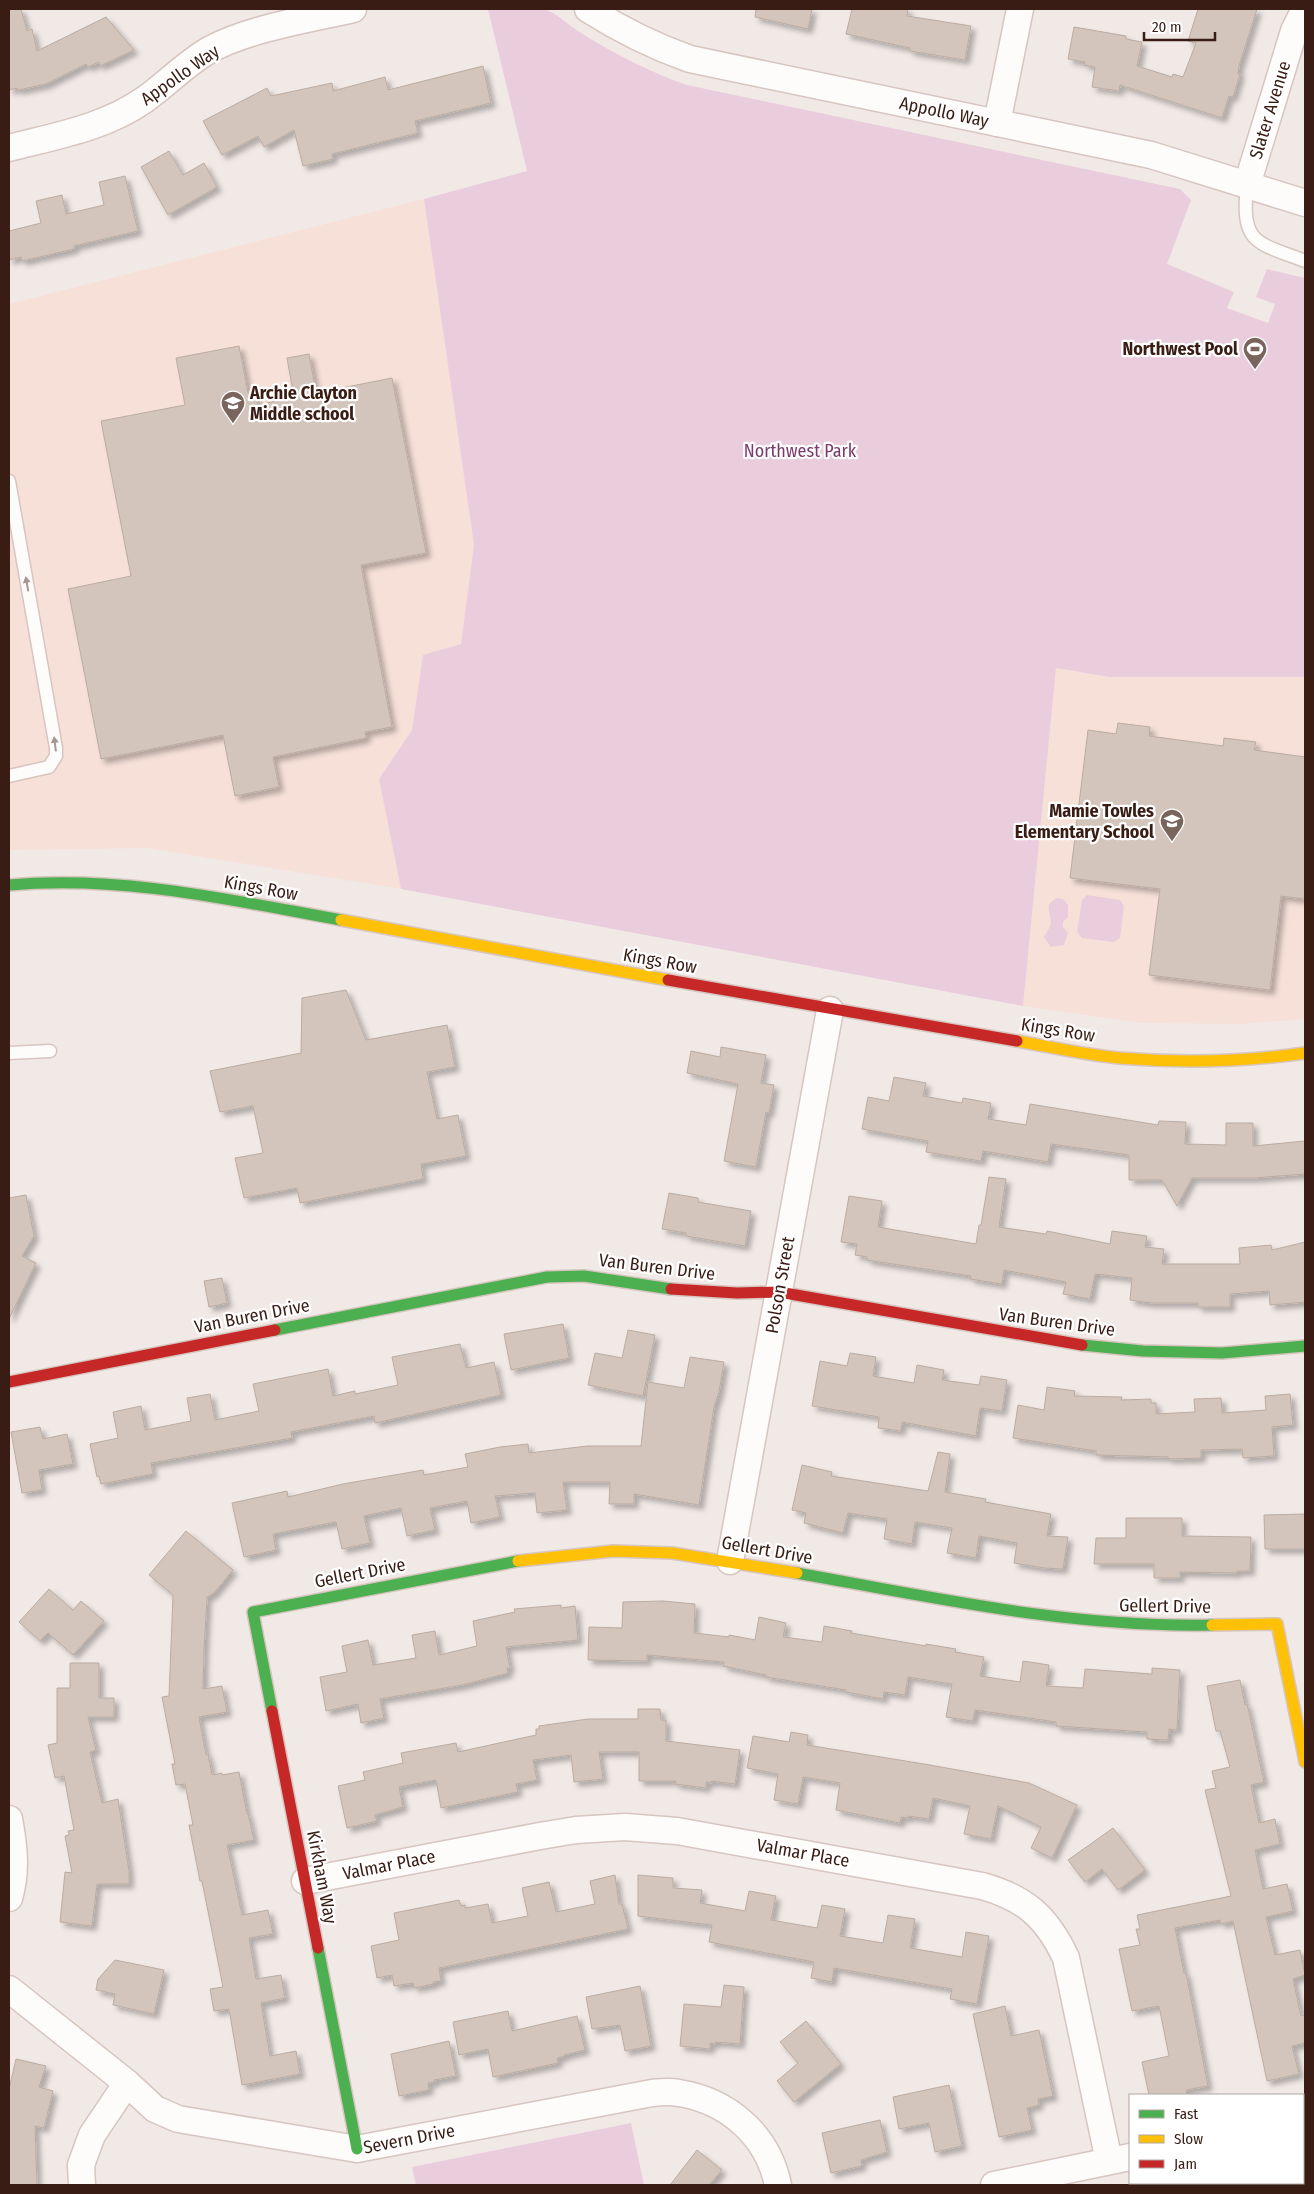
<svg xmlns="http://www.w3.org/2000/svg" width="1314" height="2194" font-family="'Fira Sans Condensed',sans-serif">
	<defs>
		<filter id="shadow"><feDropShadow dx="4.5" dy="4.5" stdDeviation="2.5" flood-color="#0004"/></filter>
	</defs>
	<rect width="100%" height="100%" fill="#f1e9e6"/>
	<g fill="#f6e0d8">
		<polygon points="424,199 474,545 461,644 423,655 412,730 379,779 401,889 148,848 9,850 9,304"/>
		<polygon points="1056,668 1109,677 1305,677 1305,1019 1242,1024 1141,1023 1023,1006"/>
	</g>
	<g fill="#eacddd">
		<path d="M 488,9 C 507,9 531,5 549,11 C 560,16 571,27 581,33 C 615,54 649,72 687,85 L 1180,189 L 1191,200 L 1167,264 L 1234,292 L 1227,308 L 1268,323 L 1275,304 L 1256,297 L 1267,269 L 1305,278 L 1305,677 L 1109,677 L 1056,668 L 1023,1006 L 401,889 L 379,779 L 412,730 L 423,655 L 461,644 L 474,545 L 424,199 L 527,171 Z"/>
		<polygon points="1087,895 1120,900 1124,906 1120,938 1114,942 1082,938 1077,932 1082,900"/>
		<path d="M 1057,898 L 1063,899 L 1068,905 L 1068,917 L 1063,922 L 1063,927 L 1068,933 L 1064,945 L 1051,947 L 1044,937 C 1046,933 1050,928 1051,923 C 1051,912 1043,905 1057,898 Z"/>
		<polygon points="631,2123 644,2185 416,2185 412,2167"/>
	</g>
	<g fill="#d3c5bc" stroke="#bbaca1" filter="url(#shadow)">
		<polygon points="9,9 21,9 27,31 32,29 37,51 106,17 134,50 100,66 99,62 88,67 86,64 46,84 18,90 17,88 9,90"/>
		<polygon points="756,9 812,9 808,29 755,17"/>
		<polygon points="852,9 908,9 907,16 971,26 965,60 910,51 910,48 846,34"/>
		<polygon points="1198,9 1257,9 1239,66 1238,74 1240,74 1233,97 1229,96 1222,118 1120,85 1119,91 1092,87 1095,67 1084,65 1085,62 1068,59 1074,27 1126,36 1126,39 1142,42 1137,66 1172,77 1173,74 1183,77 1196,43 1188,41"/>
		<polygon points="483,66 491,103 415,121 418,133 332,154 333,159 303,166 294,130 264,147 258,136 222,155 203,121 267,88 271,96 332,83 333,91 385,77 388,90"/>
		<polygon points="169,151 183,175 204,163 217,187 168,215 141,167"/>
		<polygon points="125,176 138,231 74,246 74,249 22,261 21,257 9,260 9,231 41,223 36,201 62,195 66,214 104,205 99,182"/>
		<polygon points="239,346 248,393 255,391 258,405 294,397 287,358 309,354 316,393 392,378 426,553 361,565 392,727 365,732 366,738 273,757 279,787 235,796 223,735 101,759 68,589 131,576 101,421 185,405 176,358"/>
		<polygon points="1118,723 1150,727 1149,736 1223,746 1224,738 1256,742 1254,750 1305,757 1305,899 1281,896 1270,990 1149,975 1160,889 1070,878 1088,730 1116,734"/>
		<polygon points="346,990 366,1040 447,1025 455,1067 427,1072 437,1119 458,1115 466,1156 421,1164 423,1179 300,1203 297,1188 244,1198 235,1158 263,1153 253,1106 220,1112 210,1071 301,1053 302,998"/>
		<polygon points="721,1047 766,1055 761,1083 774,1085 769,1113 766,1112 756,1167 724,1161 738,1084 687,1073 691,1051 720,1057"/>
		<polygon points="894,1077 926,1083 923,1096 962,1103 963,1098 991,1103 988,1119 1026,1125 1030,1104 1158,1125 1159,1121 1186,1122 1185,1144 1226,1145 1226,1123 1253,1123 1253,1146 1305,1141 1305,1174 1253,1178 1192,1178 1177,1206 1162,1180 1129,1180 1129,1155 1051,1144 1048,1162 983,1151 981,1161 926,1152 928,1141 862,1129 868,1097 889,1101"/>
		<polygon points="989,1177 1006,1179 999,1227 1046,1234 1047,1231 1110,1244 1112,1231 1147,1236 1145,1247 1164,1249 1162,1264 1240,1264 1239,1248 1271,1245 1272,1250 1305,1242 1305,1302 1270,1305 1269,1291 1230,1294 1230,1307 1198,1307 1198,1303 1152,1303 1130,1300 1132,1278 1095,1274 1090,1299 1063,1294 1066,1282 1004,1270 1002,1284 970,1279 971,1276 867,1260 867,1257 855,1255 857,1244 841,1242 849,1196 882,1201 878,1227 976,1244 979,1225 981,1225"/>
		<polygon points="669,1193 698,1198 698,1202 751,1211 745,1246 686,1236 686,1233 662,1229"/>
		<polygon points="26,1195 34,1236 22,1256 36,1263 9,1319 9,1198"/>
		<polygon points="222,1278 227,1303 209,1307 204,1281"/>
		<polygon points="563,1324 569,1358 511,1370 504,1334"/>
		<polygon points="628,1330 655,1335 643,1396 588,1385 595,1353 622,1358"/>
		<polygon points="460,1344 466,1368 494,1362 501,1395 375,1423 374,1416 291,1432 292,1438 151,1463 153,1474 101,1484 99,1476 97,1477 90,1444 118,1438 113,1412 141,1406 145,1430 191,1421 187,1398 210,1394 215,1420 259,1411 253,1384 328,1369 333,1396 355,1391 355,1394 398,1385 392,1357"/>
		<polygon points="850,1353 876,1357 873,1376 914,1383 917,1365 944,1370 942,1380 979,1385 981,1376 1007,1380 1002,1411 980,1408 976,1436 902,1422 901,1431 878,1428 879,1417 812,1406 820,1361 847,1366"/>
		<polygon points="690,1357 724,1362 719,1392 714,1407 699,1505 634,1494 634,1504 609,1504 610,1482 563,1482 567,1510 537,1513 535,1493 495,1496 500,1517 471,1523 467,1501 430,1508 435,1530 407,1536 401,1508 364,1516 370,1543 342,1549 336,1522 273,1534 276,1550 244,1557 232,1503 287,1491 288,1497 343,1484 423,1470 424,1475 468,1467 465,1454 500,1447 528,1444 529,1453 587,1446 641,1446 648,1382 684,1388"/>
		<polygon points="1047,1387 1075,1391 1074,1396 1122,1397 1121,1400 1151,1399 1151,1403 1156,1403 1156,1414 1195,1412 1194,1399 1221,1398 1222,1413 1266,1410 1265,1396 1290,1394 1293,1425 1272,1427 1274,1456 1243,1458 1242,1449 1201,1450 1201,1458 1169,1459 1168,1457 1096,1455 1096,1451 1013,1438 1018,1405 1044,1410"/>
		<polygon points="40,1427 43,1439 67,1434 73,1464 39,1470 42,1490 22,1493 11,1432"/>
		<polygon points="938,1452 950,1454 945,1492 986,1499 985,1502 1051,1514 1047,1536 1068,1537 1063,1569 1044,1568 1014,1563 1017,1543 979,1536 976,1558 947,1553 952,1528 915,1522 912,1544 884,1539 887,1519 848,1513 843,1533 804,1523 806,1513 792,1510 802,1465 832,1472 831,1476 928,1491"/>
		<polygon points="1305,1514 1305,1549 1265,1549 1264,1515"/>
		<polygon points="1126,1518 1182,1518 1182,1536 1251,1537 1250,1571 1237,1571 1237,1573 1180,1572 1180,1578 1154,1578 1154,1564 1094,1564 1096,1538 1126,1538"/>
		<polygon points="186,1531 233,1570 214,1593 207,1597 204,1649 203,1689 222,1686 227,1712 199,1717 206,1755 208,1754 212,1775 222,1773 222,1775 239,1772 247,1814 248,1814 254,1840 227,1845 242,1915 268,1910 273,1934 249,1938 256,1979 281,1975 285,1998 261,2003 270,2056 296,2051 300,2074 242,2085 229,2009 214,2011 210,1989 223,1987 202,1881 200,1881 189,1825 193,1825 185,1784 176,1785 172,1764 175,1764 162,1697 169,1696 173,1595 149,1575"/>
		<polygon points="49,1589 73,1610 81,1601 104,1621 73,1655 48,1633 40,1641 19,1622"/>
		<polygon points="663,1601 695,1604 694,1633 729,1637 729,1635 755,1640 759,1617 786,1623 783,1637 822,1642 824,1626 852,1631 851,1633 926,1646 926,1644 956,1649 955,1652 984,1657 980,1676 1020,1682 1023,1661 1049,1665 1046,1686 1083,1688 1085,1669 1152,1674 1152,1668 1180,1670 1177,1730 1169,1729 1168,1740 1147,1739 1147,1732 1056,1726 1056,1722 975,1710 973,1721 946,1717 952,1684 908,1677 905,1695 884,1692 883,1699 846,1692 846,1690 766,1677 766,1675 723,1666 724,1662 647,1655 647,1661 588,1660 589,1627 622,1628 623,1602"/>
		<polygon points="561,1605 561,1608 575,1606 578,1640 506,1647 510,1668 507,1668 508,1673 462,1685 380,1699 384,1718 361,1723 358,1704 326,1711 320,1677 347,1672 342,1646 368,1640 373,1665 416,1658 412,1635 435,1631 439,1655 477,1646 473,1621 515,1612 514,1609"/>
		<polygon points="70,1663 99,1663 99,1698 114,1698 114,1717 88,1717 96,1750 90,1752 102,1803 118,1799 129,1871 129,1884 97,1884 92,1926 60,1922 65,1872 72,1873 65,1836 69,1835 68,1831 74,1830 64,1776 55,1778 48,1745 57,1743 57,1688 70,1688"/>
		<polygon points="1240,1680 1245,1705 1247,1704 1264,1782 1251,1785 1259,1823 1275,1819 1280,1844 1255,1850 1263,1889 1287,1884 1293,1911 1266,1917 1275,1955 1300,1950 1305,1975 1293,1979 1301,2016 1305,2015 1305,2043 1292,2046 1299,2074 1267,2081 1233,1921 1221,1924 1220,1920 1175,1928 1184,1973 1186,1973 1208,2086 1186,2090 1187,2095 1149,2095 1142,2062 1169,2056 1159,2006 1132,2011 1119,1949 1140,1945 1136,1929 1140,1929 1137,1915 1231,1896 1205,1790 1216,1788 1212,1771 1230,1767 1220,1731 1216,1731 1207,1686"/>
		<polygon points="638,1709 660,1709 661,1720 666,1720 666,1741 740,1750 735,1784 711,1781 712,1783 706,1782 706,1788 675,1784 676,1781 639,1781 639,1752 599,1752 603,1779 574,1782 571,1755 533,1760 537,1780 516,1784 518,1792 441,1808 436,1780 399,1787 403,1807 375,1815 377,1821 347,1828 338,1786 365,1780 363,1772 403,1763 401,1753 456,1743 458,1752 536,1735 536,1729 539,1729 539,1726 588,1719 638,1719"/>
		<polygon points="791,1732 808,1735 807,1745 930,1765 1029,1783 1077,1805 1052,1858 1031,1848 1041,1827 998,1806 991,1839 964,1834 970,1806 933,1798 929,1819 908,1816 908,1818 901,1817 900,1823 836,1810 840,1783 803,1777 798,1804 774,1800 778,1774 747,1768 753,1736 789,1742"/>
		<polygon points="1113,1828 1145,1870 1118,1890 1102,1869 1085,1882 1068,1860"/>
		<polygon points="615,1875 619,1904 622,1904 628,1929 439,1968 441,1981 433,1982 433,1984 414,1988 413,1983 394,1986 392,1975 377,1978 371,1946 399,1940 394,1913 459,1900 461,1906 465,1905 465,1908 488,1904 492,1923 528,1916 522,1888 549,1882 556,1912 595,1904 590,1881"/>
		<polygon points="638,1875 673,1878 673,1888 702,1890 700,1903 745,1911 749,1891 776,1896 771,1920 817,1928 822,1905 845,1909 840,1936 883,1943 888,1915 915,1919 910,1948 962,1957 966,1932 989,1936 977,2004 950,1999 952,1989 834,1968 832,1982 811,1978 814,1962 709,1942 712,1925 638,1916"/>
		<polygon points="115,1960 164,1970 154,2014 113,2005 115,1994 96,1990 98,1979"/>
		<polygon points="724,1985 744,1987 740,2044 715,2042 715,2044 710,2043 710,2049 680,2046 684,2004 721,2007"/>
		<polygon points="640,1986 651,2046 625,2051 620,2025 592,2029 586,1997"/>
		<polygon points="1005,2006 1011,2036 1039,2030 1053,2096 1038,2099 1039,2105 1027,2108 1032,2130 999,2137 973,2014"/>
		<polygon points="508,2011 512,2031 577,2016 585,2050 564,2055 565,2056 557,2058 558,2063 493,2077 488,2049 459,2055 453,2022"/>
		<polygon points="806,2021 841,2064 794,2102 777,2081 798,2063 780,2042"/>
		<polygon points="449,2041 456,2076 434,2080 435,2082 428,2083 429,2090 399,2096 391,2054"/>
		<polygon points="16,2059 46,2066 39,2087 53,2091 44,2128 35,2126 37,2185 9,2185 9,2089"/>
		<polygon points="949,2085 962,2146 935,2152 929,2123 899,2129 893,2097"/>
		<polygon points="880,2120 887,2152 861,2160 862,2166 831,2173 822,2133"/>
		<polygon points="697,2150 722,2170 709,2185 670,2185"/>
	</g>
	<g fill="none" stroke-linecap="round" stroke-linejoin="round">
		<defs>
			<g id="lane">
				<path d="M 1247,185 C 1241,244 1255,242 1305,261"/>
				<polyline points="9,481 56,748 56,756 49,767 9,776"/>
				<polyline points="9,1053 50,1051"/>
			</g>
			<g id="street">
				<path d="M 588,9 C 621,30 653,46 690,59 L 1151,155 L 1305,203"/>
				<polyline points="997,123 1020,9"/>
				<path d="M 9,148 C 55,136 104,128 144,100 C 167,84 186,63 211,49 C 251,28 309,19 353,9"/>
				<polyline points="1247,185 1294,31 1305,9"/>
				<polyline points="730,1561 830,1010"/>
				<path d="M 9,1819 C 14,1846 17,1871 9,1898"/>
				<path d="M 305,1881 L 540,1836 L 576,1830 L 625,1827 L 677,1831 L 982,1886 C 1025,1898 1047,1917 1066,1958 L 1109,2161"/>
				<path d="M 9,1989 L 127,2083 L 155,2109 L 178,2119 L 357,2149 L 652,2093 C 661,2092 670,2091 679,2093 C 729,2101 768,2136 778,2185"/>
				<polyline points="1303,2121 1305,2121"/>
				<polyline points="82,2185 81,2165 92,2135 127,2083"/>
				<polyline points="994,2185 1130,2157"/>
			</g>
			<g id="fast">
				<path d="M 9,885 C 122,875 231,900 341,920"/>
				<polyline points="275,1330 547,1277 584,1276 671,1289"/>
				<polyline points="1082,1345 1143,1351 1222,1353 1305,1346"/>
				<path d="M 797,1573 C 935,1598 1072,1628 1212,1625"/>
				<polyline points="272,1711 253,1612 518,1561"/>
				<polyline points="318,1948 357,2149"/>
			</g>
			<g id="slow">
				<polyline points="341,920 668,980"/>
				<path d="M 1017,1041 C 1051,1047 1085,1055 1119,1058 C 1181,1063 1243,1062 1305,1053"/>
				<polyline points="518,1561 613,1551 672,1553 797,1573"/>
				<polyline points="1212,1625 1277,1624 1305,1762"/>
			</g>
			<g id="jam">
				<polyline points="668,980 1017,1041"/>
				<polyline points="671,1289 737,1293 779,1292 1082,1345"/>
				<polyline points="9,1382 275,1330"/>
				<polyline points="272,1711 318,1948"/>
			</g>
		</defs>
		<use href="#lane" stroke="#d7c5bf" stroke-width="15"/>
		<use href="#street" stroke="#d7c5bf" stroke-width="29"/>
		<use href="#fast" stroke="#d7c5bf" stroke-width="14"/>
		<use href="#slow" stroke="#d7c5bf" stroke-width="14"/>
		<use href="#jam" stroke="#d7c5bf" stroke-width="14"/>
		<use href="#lane" stroke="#fdfcfb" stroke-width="12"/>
		<use href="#street" stroke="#fdfcfb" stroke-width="26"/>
		<use href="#fast" stroke="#4caf50" stroke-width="11"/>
		<use href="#slow" stroke="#ffc107" stroke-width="11"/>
		<use href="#jam" stroke="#c62828" stroke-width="11"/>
	</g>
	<defs><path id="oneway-solid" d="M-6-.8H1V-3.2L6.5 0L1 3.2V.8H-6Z" transform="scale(1.25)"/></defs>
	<g fill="#a59893">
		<use href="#oneway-solid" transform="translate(27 584) rotate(-100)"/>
		<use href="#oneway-solid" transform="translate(55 744) rotate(-97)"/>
	</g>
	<defs>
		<symbol id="stadium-pin" viewBox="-11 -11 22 30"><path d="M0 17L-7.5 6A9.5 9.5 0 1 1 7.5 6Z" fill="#79645e" stroke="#fff"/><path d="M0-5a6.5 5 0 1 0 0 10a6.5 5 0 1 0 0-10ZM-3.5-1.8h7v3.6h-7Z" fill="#fff"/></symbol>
		<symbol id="school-pin" viewBox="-11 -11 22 30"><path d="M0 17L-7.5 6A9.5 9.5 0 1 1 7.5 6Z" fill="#79645e" stroke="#fff"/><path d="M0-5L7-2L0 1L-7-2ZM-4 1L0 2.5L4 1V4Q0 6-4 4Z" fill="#fff"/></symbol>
	</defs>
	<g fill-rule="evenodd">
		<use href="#stadium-pin" x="1241" y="335" width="28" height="38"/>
		<use href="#school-pin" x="219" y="389" width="28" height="38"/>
		<use href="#school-pin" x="1158" y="807" width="28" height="38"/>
	</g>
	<g text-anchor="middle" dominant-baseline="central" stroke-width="4.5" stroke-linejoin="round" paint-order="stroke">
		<g font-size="18" fill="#391d14" stroke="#fff">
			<text transform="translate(180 75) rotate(-35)">Appollo Way</text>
			<text transform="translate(1270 110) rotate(-73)">Slater Avenue</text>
			<text transform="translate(944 112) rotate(12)">Appollo Way</text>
			<text transform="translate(261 888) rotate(10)">Kings Row</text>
			<text transform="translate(660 961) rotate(10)">Kings Row</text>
			<text transform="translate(1058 1030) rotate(9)">Kings Row</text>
			<text transform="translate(657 1267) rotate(7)">Van Buren Drive</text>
			<text transform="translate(780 1285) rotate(-80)">Polson Street</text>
			<text transform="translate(252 1316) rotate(-11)">Van Buren Drive</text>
			<text transform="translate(1057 1322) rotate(8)">Van Buren Drive</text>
			<text transform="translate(767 1550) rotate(10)">Gellert Drive</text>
			<text transform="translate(360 1573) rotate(-11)">Gellert Drive</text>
			<text transform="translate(1165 1606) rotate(1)">Gellert Drive</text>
			<text transform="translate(803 1853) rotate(10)">Valmar Place</text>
			<text transform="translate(389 1865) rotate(-11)">Valmar Place</text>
			<text transform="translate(322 1877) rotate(79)">Kirkham Way</text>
			<text transform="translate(409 2139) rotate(-11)">Severn Drive</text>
		</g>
		<g font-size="18" font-weight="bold" fill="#391d14" stroke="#fff" text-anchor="end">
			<text x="1238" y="349">Northwest Pool</text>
			<text x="250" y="393" text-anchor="start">Archie Clayton<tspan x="250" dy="21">Middle school</tspan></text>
			<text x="1154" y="811">Mamie Towles<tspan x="1154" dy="21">Elementary School</tspan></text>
		</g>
		<g font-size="18" fill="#7c396a" stroke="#fff">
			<text x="800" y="451">Northwest Park</text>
		</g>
	</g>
	<rect width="1314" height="2194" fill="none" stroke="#391d14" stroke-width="20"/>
	<rect x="1129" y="2094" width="175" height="90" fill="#ffffff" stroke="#b0a5a1"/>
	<rect x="1139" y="2110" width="25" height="8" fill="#4caf50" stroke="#b0a5a1"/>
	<text x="1174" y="2119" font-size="15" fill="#391d14">Fast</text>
	<rect x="1139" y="2135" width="25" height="8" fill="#ffc107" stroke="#b0a5a1"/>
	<text x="1174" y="2144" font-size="15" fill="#391d14">Slow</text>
	<rect x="1139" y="2160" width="25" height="8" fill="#c62828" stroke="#b0a5a1"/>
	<text x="1174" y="2169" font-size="15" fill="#391d14">Jam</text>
	<path d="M1144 32v8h71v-8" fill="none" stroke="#391d14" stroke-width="2.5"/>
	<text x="1152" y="32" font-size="15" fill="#391d14" stroke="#ffffff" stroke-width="4" paint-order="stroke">20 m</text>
</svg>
